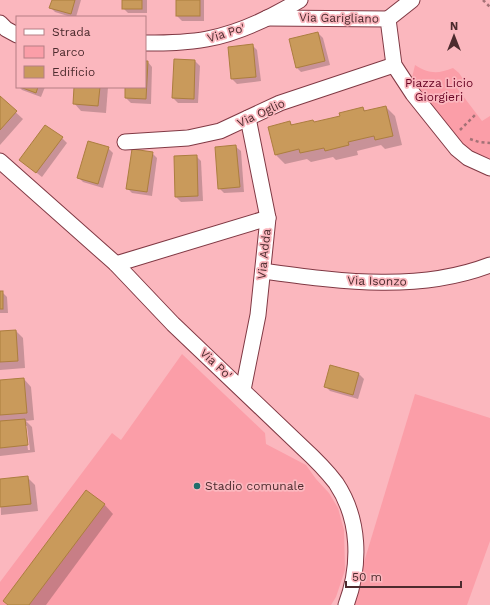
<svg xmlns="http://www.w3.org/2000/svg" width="490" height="605" font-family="'Work Sans',sans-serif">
	<rect width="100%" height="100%" fill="#fbb7be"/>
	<g fill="#fb9ea8">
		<path d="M 415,65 C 429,74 438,74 453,68 L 459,73 L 465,82 L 457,88 L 482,121 L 490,116 L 490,159 L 469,150 L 453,137 L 411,82 Z"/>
		<polygon points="182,354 265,433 266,444 306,465 316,479 329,493 338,508 344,530 345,570 336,597 331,605 0,605 0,582 112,433 121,440"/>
		<polygon points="415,394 490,418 490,541 467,605 351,605"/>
	</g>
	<g fill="#0003" fill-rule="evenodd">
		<polygon points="53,0 81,0 76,17 71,17 55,12 50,7"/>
		<polygon points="123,0 147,0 147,13 128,13 123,8"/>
		<polygon points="177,0 204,0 204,21 182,21 177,16"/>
		<polygon points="318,33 323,38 330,65 301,72 296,67"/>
		<polygon points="252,45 257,50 261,81 237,84 232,79"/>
		<polygon points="195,61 200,66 198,103 178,103 173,98"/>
		<polygon points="145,62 148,62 152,67 151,104 131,103 126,98 126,87 145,87"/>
		<polygon points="19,87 45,87 41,97 22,90"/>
		<polygon points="75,87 108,87 106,113 81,111 74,103"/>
		<polygon points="0,98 23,119 0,145"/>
		<polygon points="386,107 395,116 402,145 385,149 381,145 357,151 358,155 336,160 333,157 311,162 307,159 285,164 276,155 290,122 293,126 313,121 315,123 341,117 363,108 366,112"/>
		<polygon points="62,138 67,143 42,177 20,160"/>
		<polygon points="236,147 241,151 244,192 224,193 219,188"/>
		<polygon points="108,148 113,153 103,188 83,182 78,177"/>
		<polygon points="152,153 157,158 152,196 132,193 127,188"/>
		<polygon points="196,156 201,161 203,201 181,202 176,197"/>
		<polygon points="0,292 2,292 7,297 8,313 0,313"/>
		<polygon points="16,331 23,338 25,368 0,370 0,332"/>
		<polygon points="331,366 359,374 364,379 358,399 330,391 325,386"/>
		<path d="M 24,379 L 31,387 L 34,420 L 26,421 L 32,427 L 35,452 L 0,456 L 0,381 ZM 25,426 L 27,426 L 30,450 L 28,450 Z"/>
		<polygon points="27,477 35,485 38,511 1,515 0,480"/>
		<polygon points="104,504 113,514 46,605 8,605"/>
	</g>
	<g fill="#c99a5b" stroke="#ac7e3f">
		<polygon points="52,0 75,0 71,14 49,8"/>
		<rect x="122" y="0" width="20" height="9"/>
		<rect x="176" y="0" width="24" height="16"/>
		<polygon points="318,32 325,61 296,68 289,39"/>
		<polygon points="253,44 256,77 231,79 228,47"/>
		<polygon points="174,59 195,60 194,99 172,98"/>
		<polygon points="145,61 148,61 146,99 125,98 125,87 145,87"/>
		<polygon points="20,87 38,87 36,93"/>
		<polygon points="74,87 100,87 98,106 73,104"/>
		<polygon points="0,96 17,111 0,130"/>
		<polygon points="386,106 393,136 375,140 374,136 348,142 349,145 325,151 324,148 300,153 299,149 275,155 268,127 290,121 291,125 313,120 314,122 340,116 339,113 363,107 364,111"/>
		<polygon points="45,125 63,137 36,173 19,160"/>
		<polygon points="88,141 109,147 98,184 77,178"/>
		<polygon points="236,145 240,187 218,189 215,147"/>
		<polygon points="132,149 153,152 147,192 126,189"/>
		<polygon points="197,155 198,196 175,197 174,156"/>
		<rect x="0" y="291" width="3" height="18"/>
		<polygon points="16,330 18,361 0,362 0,331"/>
		<polygon points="330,365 359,373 353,395 324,387"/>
		<polygon points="24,378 27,413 0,415 0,380"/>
		<polygon points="25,419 28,445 0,448 0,421"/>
		<polygon points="28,476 31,504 0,507 0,479"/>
		<polygon points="86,490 105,504 29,605 8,605 3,601"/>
	</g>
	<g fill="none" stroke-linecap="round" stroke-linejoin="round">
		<defs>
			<g id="minor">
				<polyline points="267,18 388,19 394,65 413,94 457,149 468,158 490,168"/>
				<polyline points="388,19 412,0"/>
				<polyline points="0,23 6,29 17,35"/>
				<path d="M 145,43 C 166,43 186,43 207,39 C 239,33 272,17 300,0"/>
				<polyline points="125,142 188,138 220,131 280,103 394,65"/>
				<path d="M 0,161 L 116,264 L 173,324 L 302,447 C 314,458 326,470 336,483 C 360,519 361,565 346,605"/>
				<polyline points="116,264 268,218"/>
				<path d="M 263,271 C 338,281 417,293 490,265"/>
				<polyline points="243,390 258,315 268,218 248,118"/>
			</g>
		</defs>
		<use href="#minor" stroke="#803944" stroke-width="17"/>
		<g stroke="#a47176" stroke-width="2.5" stroke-dasharray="3 3" stroke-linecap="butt">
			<polyline points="483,0 490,7"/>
			<polyline points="460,130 476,114"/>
			<polyline points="470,139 479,142 490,143"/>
		</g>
		<use href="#minor" stroke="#fff" stroke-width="15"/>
	</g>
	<circle fill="#226e6c" stroke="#fbb7be" stroke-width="1.5" cx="197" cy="486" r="4"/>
	<g text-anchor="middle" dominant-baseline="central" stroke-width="3.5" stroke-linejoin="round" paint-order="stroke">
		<g font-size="12" fill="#4c2b2e" stroke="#fbb7be">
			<text transform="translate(339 18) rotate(1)">Via Garigliano</text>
			<text transform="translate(226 33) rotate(-17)">Via Po'</text>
			<text transform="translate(261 113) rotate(-25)">Via Oglio</text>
			<text transform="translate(264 254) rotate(-84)">Via Adda</text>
			<text transform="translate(377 281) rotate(1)">Via Isonzo</text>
			<text transform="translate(216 364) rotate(43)">Via Po'</text>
		</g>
		<g font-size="12" fill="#660021" stroke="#fbb7be">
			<text x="439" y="83">Piazza Licio<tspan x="439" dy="14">Giorgieri</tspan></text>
		</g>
		<g font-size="12" fill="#4c2b2e" stroke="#fbb7be" text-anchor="start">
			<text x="205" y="486">Stadio comunale</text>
		</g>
	</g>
	<rect x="16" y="16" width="130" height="72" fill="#fbb7be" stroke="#b57f84"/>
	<rect x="24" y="29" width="20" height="6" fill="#ffffff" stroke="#b57f84"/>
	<text x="52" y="36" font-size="12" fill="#4c2b2e">Strada</text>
	<rect x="24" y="46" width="20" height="12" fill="#fb9ea8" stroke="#b57f84"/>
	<text x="52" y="56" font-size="12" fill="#4c2b2e">Parco</text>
	<rect x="24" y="66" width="20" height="12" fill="#c99a5b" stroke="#b57f84"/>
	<text x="52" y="76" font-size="12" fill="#4c2b2e">Edificio</text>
	<g transform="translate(454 36)" stroke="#fbb7be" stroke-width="3" paint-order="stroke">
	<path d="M0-3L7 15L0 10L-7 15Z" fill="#4c2b2e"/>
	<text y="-6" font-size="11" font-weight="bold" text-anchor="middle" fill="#4c2b2e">N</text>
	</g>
	<path d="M346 581v6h115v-6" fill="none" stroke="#4c2b2e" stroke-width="2"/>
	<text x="352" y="581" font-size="12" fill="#4c2b2e" stroke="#fbb7be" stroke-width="3" paint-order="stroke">50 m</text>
</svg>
